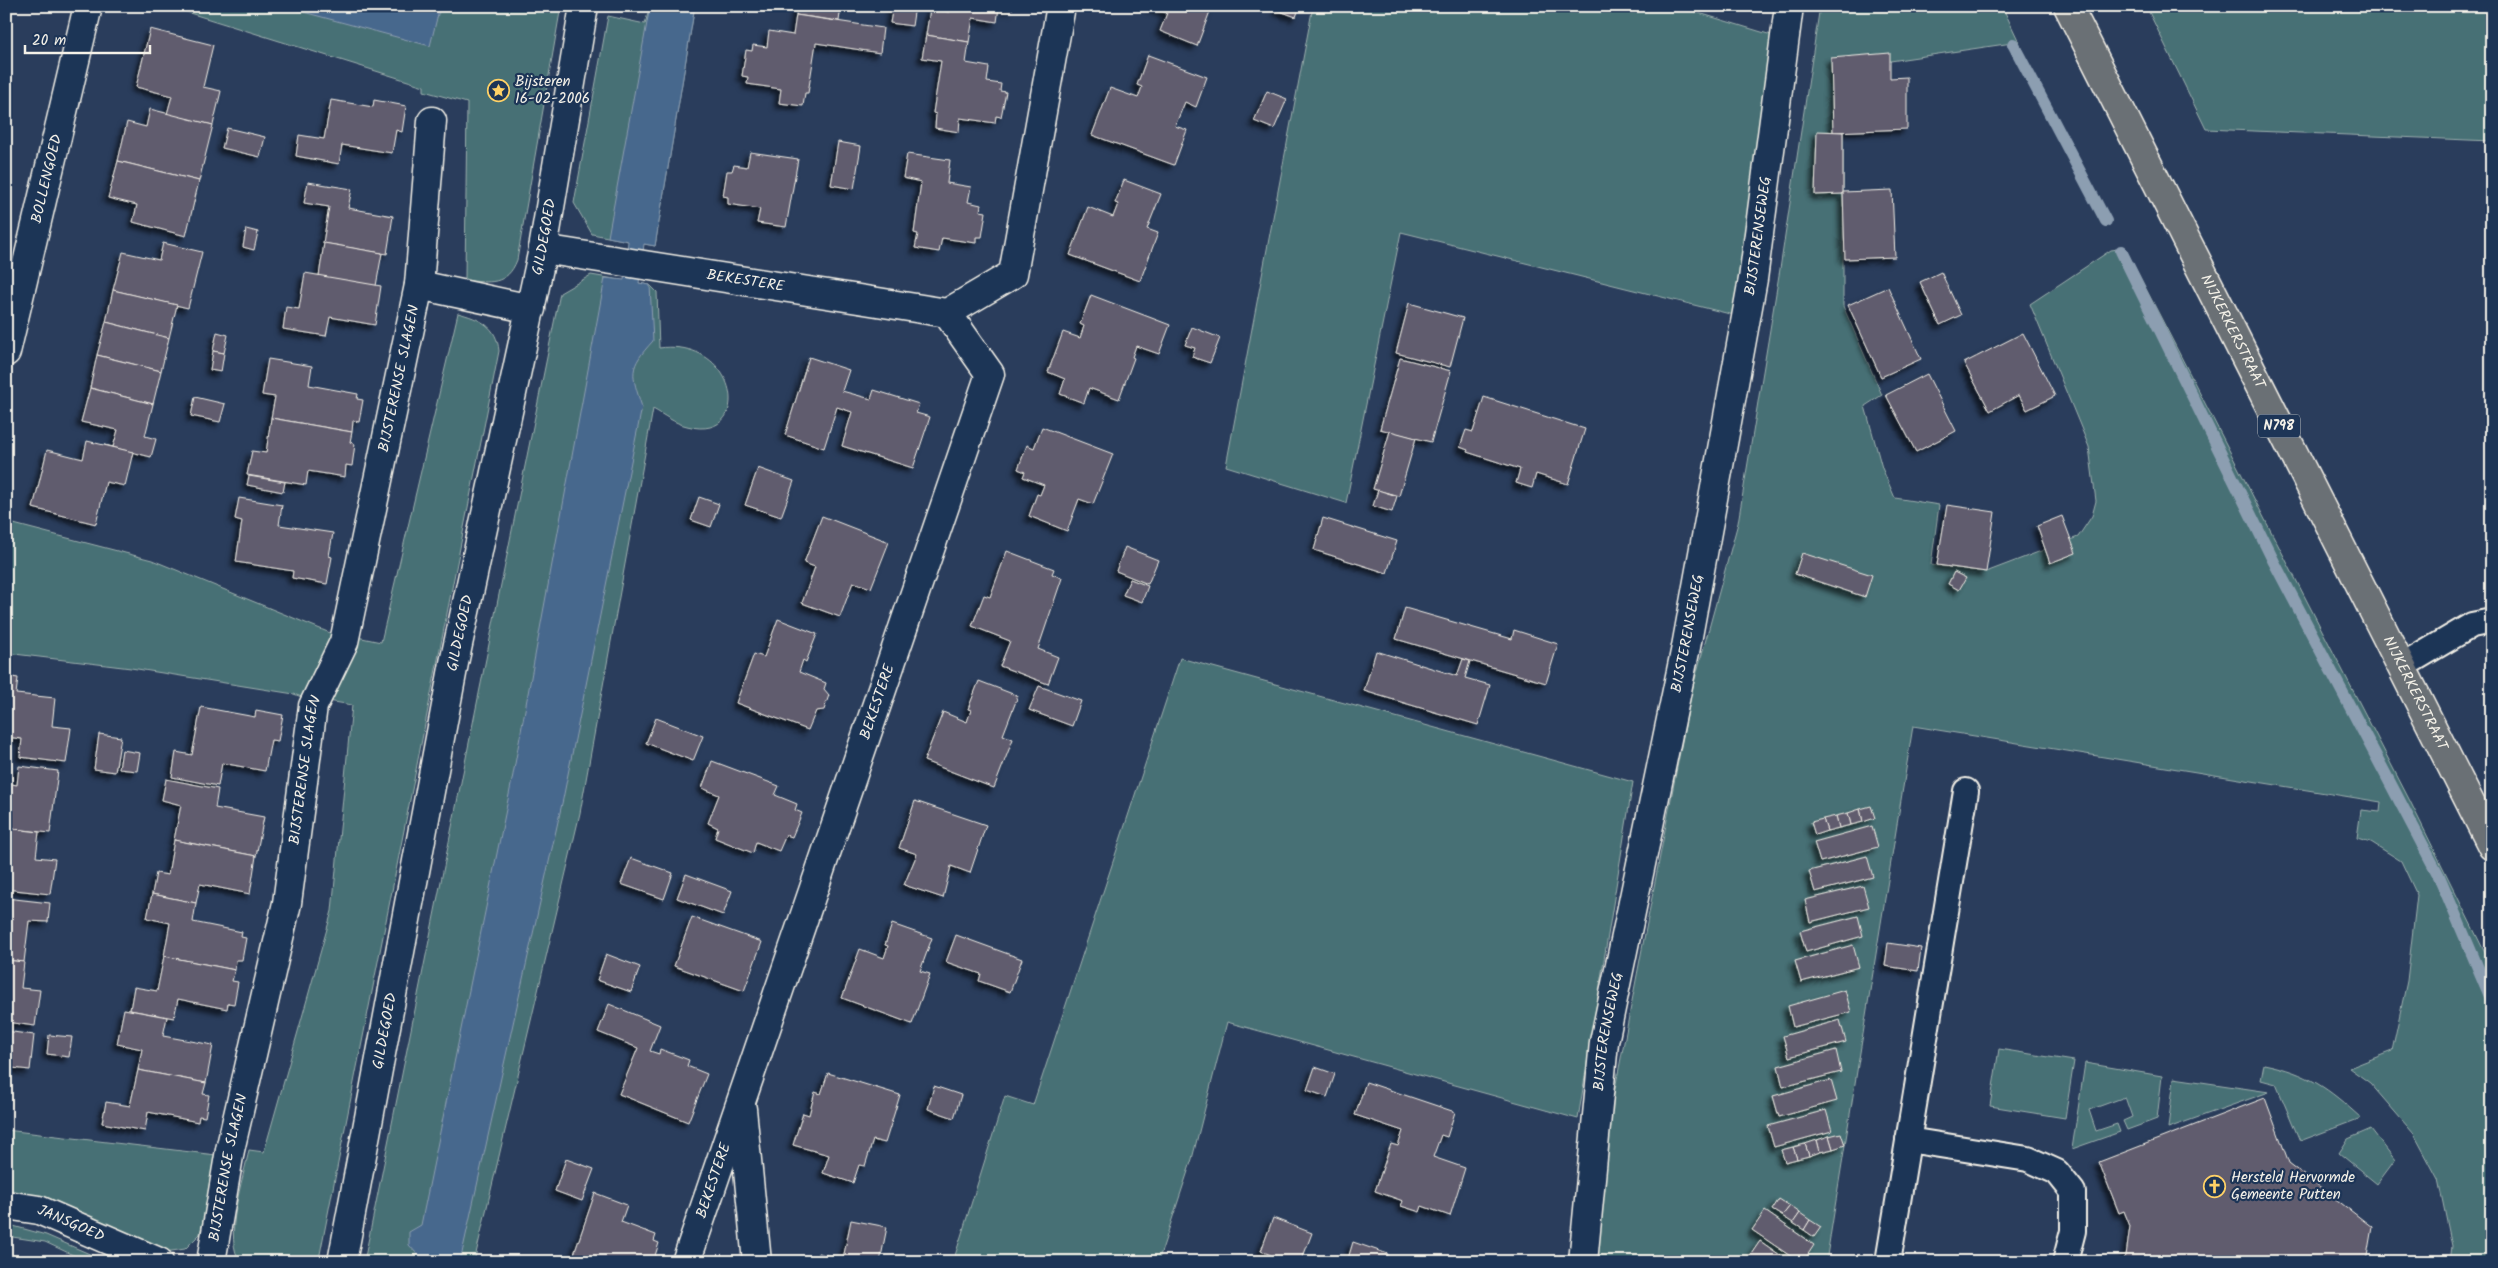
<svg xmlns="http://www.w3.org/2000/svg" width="2498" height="1268" font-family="Kalam,sans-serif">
	<defs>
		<filter id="shadow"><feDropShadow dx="-4.5" dy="4.5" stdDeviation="2.5" flood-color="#0009"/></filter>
	</defs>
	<rect width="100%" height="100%" fill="#2a3d5c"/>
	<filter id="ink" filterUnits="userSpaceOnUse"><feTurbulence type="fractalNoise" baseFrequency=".02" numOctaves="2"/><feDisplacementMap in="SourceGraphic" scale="10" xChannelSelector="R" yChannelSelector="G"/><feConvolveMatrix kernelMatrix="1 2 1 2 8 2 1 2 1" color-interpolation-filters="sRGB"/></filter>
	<g filter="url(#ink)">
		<g fill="#466f74" stroke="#9db0ae">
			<path d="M 167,6 L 561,6 L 517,260 C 507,286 489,283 465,280 L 467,103 L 424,91 L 424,86 Z"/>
			<polygon points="650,6 694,11 655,246 592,234 574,203 608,16 645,24"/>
			<polygon points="1313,6 1676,6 1778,37 1734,315 1401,232 1346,503 1226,466"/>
			<polygon points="1820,6 2002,6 2019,42 1843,68 1843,306 1882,395 1865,406 1882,468 1895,498 1939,505 1931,565 1986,572 2078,537 2092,516 2096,501 2089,447 2030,304 2111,250 2125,248 2410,801 2492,967 2492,1262 2450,1262 2452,1246 2438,1179 2414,1134 2370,1083 2349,1068 2392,1051 2407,981 2417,895 2401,861 2371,842 2357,838 2361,810 2380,812 2381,802 1913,726 1826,1262 1596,1262 1605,1141 1692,690 1738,523 1780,269"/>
			<polygon points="2146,6 2492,6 2492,141 2206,129"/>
			<path d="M 591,275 L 650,285 L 657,292 L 659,348 C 740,337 755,444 687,426 C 674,423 664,415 653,409 L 580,813 L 474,1262 L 364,1262 L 560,293 Z"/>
			<path d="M 458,313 C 480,319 497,326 499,351 L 320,1254 L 316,1262 L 241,1262 C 222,1241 244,1176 249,1150 L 264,1152 L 332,911 L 352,705 L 328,701 L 357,637 L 381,642 Z"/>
			<polygon points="6,522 152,560 335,635 304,698 294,694 131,668 6,653"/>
			<polygon points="1180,658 1633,782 1578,1119 1227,1022 1192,1159 1158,1262 953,1262 1005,1096 1033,1105"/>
			<polygon points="1999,1049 2074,1061 2065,1118 1990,1106"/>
			<polygon points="2085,1063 2162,1076 2157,1119 2127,1130 2123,1121 2132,1117 2125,1097 2089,1110 2096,1131 2117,1124 2120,1132 2072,1149"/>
			<path d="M 2264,1064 C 2308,1073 2328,1088 2361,1118 L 2300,1141 L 2276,1084 L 2261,1080 Z"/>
			<polygon points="2174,1078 2269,1092 2168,1128"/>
			<polygon points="2371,1129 2395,1160 2377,1184 2339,1153 2348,1139"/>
			<polygon points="6,1130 216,1155 200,1234 185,1249 165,1252 6,1192"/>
			<polygon points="6,1224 46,1235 108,1262 88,1262 45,1242 6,1236"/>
		</g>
		<g fill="#47678d" stroke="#8c9eb1">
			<polygon points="281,6 426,6 439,10 430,46"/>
			<path d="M 650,6 L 685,6 L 685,9 L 694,11 L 655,246 L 644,244 L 639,283 L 650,285 L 653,341 C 628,368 631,373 642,407 L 563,799 L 460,1262 L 424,1262 L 409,1245 L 409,1232 L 421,1225 L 512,780 L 605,278 L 624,280 L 628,241 L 608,237 Z"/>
		</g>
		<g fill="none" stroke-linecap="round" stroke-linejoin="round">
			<g stroke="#8c9eb1" stroke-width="12">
				<polyline points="2013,44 2106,221"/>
				<polyline points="2121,251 2274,562 2439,876 2492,1001"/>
			</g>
		</g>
		<g fill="#605b6e" stroke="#f4f1e8" filter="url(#shadow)">
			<polygon points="797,6 841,6 839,21 796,15"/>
			<polygon points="893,6 915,6 912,26 890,23"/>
			<polygon points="950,6 1013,6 1013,9 999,7 997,22 973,18 969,42 926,35 930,9 949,12"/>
			<polygon points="1149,6 1212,6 1197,46 1160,31 1167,13"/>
			<polygon points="1279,6 1300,6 1296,17 1277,10"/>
			<polygon points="796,15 883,28 880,53 816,43 808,93 805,93 803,106 779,103 781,89 747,84 748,77 742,76 746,50 752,51 753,45 767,47 769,31 793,35"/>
			<polygon points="150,29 213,45 203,87 221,91 213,125 167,114 172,96 136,87"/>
			<polygon points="926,35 969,42 966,63 989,67 987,82 1001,84 1000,91 1006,92 1001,117 996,116 995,123 960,118 959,132 935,128 936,114 933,113 941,61 922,58"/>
			<polygon points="1890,53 1890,78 1907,77 1907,129 1833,132 1831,58"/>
			<polygon points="1148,55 1207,77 1196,107 1185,102 1175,126 1187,130 1174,165 1092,135 1110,88 1138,98 1142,87 1137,85"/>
			<polygon points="1267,91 1287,99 1274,129 1254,121"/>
			<polygon points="331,100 373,107 374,100 406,106 402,132 396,130 392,153 342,145 339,164 296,156 299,135 324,139"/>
			<polygon points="150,109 213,125 199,181 118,161 127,122 146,127"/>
			<polygon points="227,128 265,137 260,157 222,148"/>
			<polygon points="1817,131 1843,132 1843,194 1815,195"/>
			<polygon points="838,142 861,146 854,189 831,185"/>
			<polygon points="750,152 798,159 786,227 757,223 760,209 728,204 728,197 723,196 727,171 732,171 734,165 747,167"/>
			<polygon points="907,154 950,160 947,183 971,187 968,202 981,205 980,211 986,212 982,237 976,237 976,243 942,238 939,252 915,248 918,234 914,233 921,182 903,178"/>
			<polygon points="118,161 199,181 186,236 133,222 137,205 108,198"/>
			<polygon points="1124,180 1161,194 1147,229 1158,233 1140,281 1070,255 1088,207 1113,217 1118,204 1115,203"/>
			<polygon points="308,182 352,189 348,208 393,216 387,254 323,243 329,207 304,203"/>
			<polygon points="1892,190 1895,257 1845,259 1843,192"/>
			<polygon points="246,229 258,232 254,250 243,247"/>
			<polygon points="163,243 202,252 188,308 113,290 123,252 159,260"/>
			<polygon points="324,243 382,253 376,286 319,276"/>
			<polygon points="1941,272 1961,315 1940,325 1920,282"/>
			<polygon points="305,273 381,286 375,325 330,317 326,336 283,329 286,307 299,309"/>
			<polygon points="1888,287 1921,359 1881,377 1848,305"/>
			<polygon points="113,290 177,305 169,338 106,322"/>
			<polygon points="1091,295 1170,325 1159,354 1136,346 1132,357 1134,358 1119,399 1089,388 1084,403 1060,394 1065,379 1048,372 1063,332 1080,338 1084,326 1080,324"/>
			<polygon points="1409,303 1463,318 1450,367 1396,353"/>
			<polygon points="106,322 169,338 161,371 97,355"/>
			<polygon points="1192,327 1220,338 1210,363 1192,357 1195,348 1185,345"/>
			<polygon points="217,332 228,335 224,353 213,351"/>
			<polygon points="2023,333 2055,396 2027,410 2019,395 1990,411 1964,363"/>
			<polygon points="213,351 224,353 221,372 210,370"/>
			<polygon points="97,355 161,371 153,404 90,388"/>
			<polygon points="809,357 849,370 842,391 871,399 874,390 919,404 916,413 930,417 913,468 842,446 852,412 837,407 824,448 785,435"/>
			<polygon points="1400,358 1451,371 1431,442 1380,429"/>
			<polygon points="268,359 312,366 309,385 358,394 357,399 363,400 359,422 353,421 352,432 271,418 275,397 262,395"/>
			<polygon points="1927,374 1956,431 1916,452 1886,395"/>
			<polygon points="90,388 153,404 145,436 156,439 151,457 104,445 113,447 118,430 81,422"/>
			<polygon points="195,397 225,404 220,422 191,416"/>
			<polygon points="1484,397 1585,429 1568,484 1536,474 1532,488 1516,483 1520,469 1467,452 1468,450 1460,447 1466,430 1473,432"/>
			<polygon points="271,418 352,432 350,442 355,444 352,466 346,465 345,477 308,471 306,485 247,475 252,451 266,453"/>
			<polygon points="1042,427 1113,454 1093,504 1079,499 1067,531 1029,516 1037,494 1040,495 1044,485 1023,477 1025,472 1018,469 1027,445 1034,448"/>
			<polygon points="1390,431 1416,438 1399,496 1373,489"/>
			<polygon points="87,441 133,452 125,486 106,482 96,524 33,508 47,450 83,459"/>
			<polygon points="758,468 794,481 781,517 745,505"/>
			<polygon points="249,476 285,482 283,492 247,485"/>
			<polygon points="1378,490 1397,496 1392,512 1373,506"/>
			<polygon points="699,497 719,504 711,527 691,520"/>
			<polygon points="239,498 282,505 279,525 333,533 329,556 332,557 327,584 292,578 293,571 236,562 242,521 235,519"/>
			<polygon points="1947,505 1995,512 1986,572 1937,565"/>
			<polygon points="822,516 889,542 871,588 853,582 840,617 802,603 815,567 804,563"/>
			<polygon points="2062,516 2076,553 2050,563 2037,526"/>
			<polygon points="1323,518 1397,541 1387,573 1314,550"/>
			<polygon points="1125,547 1158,560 1148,584 1116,571"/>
			<polygon points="1007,551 1054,569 1052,574 1062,578 1038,649 1058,657 1048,684 1000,666 1010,641 972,626 984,595 990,597"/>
			<polygon points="1802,553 1872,575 1865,597 1795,574"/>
			<polygon points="1954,572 1966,578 1959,590 1948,584"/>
			<polygon points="1130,579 1148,586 1142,602 1123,595"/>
			<polygon points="1405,608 1512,639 1514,630 1558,644 1546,683 1396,639"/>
			<polygon points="778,619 817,634 806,662 803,660 799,672 826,683 824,689 829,695 824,710 816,711 808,730 736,703 754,654 764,657"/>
			<polygon points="1376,651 1457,676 1463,659 1470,661 1465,678 1490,685 1478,725 1364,691"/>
			<polygon points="6,676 18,678 16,694 55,698 52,726 71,728 66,763 20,757 22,739 6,737"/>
			<polygon points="979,681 1018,696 1003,735 1013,739 994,788 924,761 943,712 967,722 971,710 968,709"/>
			<polygon points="1039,686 1081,701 1072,726 1029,710"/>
			<polygon points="201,707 255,717 256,710 283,715 278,741 271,740 265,771 222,763 218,786 172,777 176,752 192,755"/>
			<polygon points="656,718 703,736 693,761 646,743"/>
			<polygon points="99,734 121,737 115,772 94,769"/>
			<polygon points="122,750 140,753 137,771 119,769"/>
			<polygon points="712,761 779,786 775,795 797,804 795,810 802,813 792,837 786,835 779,851 756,842 753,853 715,838 718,828 708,823 719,795 702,788"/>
			<polygon points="19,766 58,771 50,833 6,828 6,783 17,785"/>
			<polygon points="166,779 218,789 215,808 264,817 256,856 174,840 181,805 162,800"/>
			<polygon points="915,801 986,825 970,873 951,866 943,898 904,885 917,854 899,848"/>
			<polygon points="1871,806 1875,818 1863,822 1860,809"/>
			<polygon points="1860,809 1863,822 1851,825 1848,813"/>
			<polygon points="1848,813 1851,825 1839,828 1836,816"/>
			<polygon points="1836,816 1839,828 1827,831 1823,819"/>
			<polygon points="1823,819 1827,831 1815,835 1811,822"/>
			<polygon points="1872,826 1878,847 1820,862 1814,842"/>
			<polygon points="6,828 39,832 36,857 55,859 50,894 6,889"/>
			<polygon points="174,840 256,856 250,894 200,884 196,903 152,894 156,873 168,875"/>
			<polygon points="1867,856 1873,877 1815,892 1809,871"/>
			<polygon points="631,858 673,873 664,899 621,884"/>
			<polygon points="686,874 732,891 723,915 677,898"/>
			<polygon points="1863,886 1869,907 1810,922 1805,900"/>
			<polygon points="152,894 196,903 193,922 242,932 241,937 246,938 242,960 236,960 235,970 164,956 170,923 147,918"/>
			<polygon points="6,898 50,903 48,922 29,921 24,962 6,960"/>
			<polygon points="1858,916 1863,936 1806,952 1800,931"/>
			<polygon points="692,917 762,942 744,991 674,966"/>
			<polygon points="892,924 932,938 920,971 930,974 912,1024 842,998 860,949 884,958 888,946 885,945"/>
			<polygon points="956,935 1022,959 1010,992 979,981 981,974 946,962"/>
			<polygon points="1888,943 1921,948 1918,971 1885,966"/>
			<polygon points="1853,945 1859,967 1801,982 1795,961"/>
			<polygon points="606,954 640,967 631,992 597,980"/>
			<polygon points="164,956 235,970 232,981 238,982 234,1004 228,1003 227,1009 178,999 174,1018 130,1010 134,987 157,991"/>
			<polygon points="6,960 24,962 21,988 40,990 35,1026 6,1022"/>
			<polygon points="1845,990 1851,1012 1793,1027 1788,1006"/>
			<polygon points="609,1004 660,1025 650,1051 659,1054 660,1049 689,1060 687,1066 707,1074 688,1122 619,1094 638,1048 598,1032"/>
			<polygon points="124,1009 167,1017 163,1036 213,1045 206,1083 138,1070 142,1049 117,1044"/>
			<polygon points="1840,1020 1846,1042 1789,1057 1783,1036"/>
			<polygon points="6,1031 34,1035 30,1070 12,1068 6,1111"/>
			<polygon points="49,1035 72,1037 69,1057 47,1054"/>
			<polygon points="1836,1050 1841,1072 1783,1087 1778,1066"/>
			<polygon points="1315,1067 1335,1074 1327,1097 1307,1090"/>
			<polygon points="138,1070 206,1083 203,1094 209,1095 205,1117 199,1116 198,1122 148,1112 145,1131 102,1123 106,1102 130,1106"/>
			<polygon points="828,1073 900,1095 885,1143 873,1140 865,1166 859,1165 853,1183 823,1173 829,1155 793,1145 803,1113 809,1115 815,1092 821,1094"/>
			<polygon points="1831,1080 1837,1101 1779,1117 1773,1096"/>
			<polygon points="1366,1082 1455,1112 1447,1137 1441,1135 1433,1157 1465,1168 1450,1216 1422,1206 1420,1212 1401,1206 1403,1201 1375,1191 1391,1144 1398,1146 1403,1131 1355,1115"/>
			<polygon points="934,1086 961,1095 954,1118 928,1109"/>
			<polygon points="2265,1098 2289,1163 2372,1227 2366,1262 2121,1262 2126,1256 2130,1226 2124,1211 2119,1213 2099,1162"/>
			<polygon points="1826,1110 1832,1131 1774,1147 1768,1126"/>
			<polygon points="1841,1133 1845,1145 1833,1149 1829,1136"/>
			<polygon points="1829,1136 1833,1149 1820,1152 1817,1140"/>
			<polygon points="1817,1140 1820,1152 1809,1156 1805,1144"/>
			<polygon points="1805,1144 1809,1156 1797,1159 1793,1147"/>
			<polygon points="1793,1147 1797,1159 1785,1162 1781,1150"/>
			<polygon points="566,1159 594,1169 582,1201 555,1191"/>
			<polygon points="595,1193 627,1205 621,1222 656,1235 654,1241 659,1243 653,1262 572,1260"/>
			<polygon points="1779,1199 1790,1206 1782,1216 1772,1210"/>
			<polygon points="1790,1206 1800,1213 1793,1223 1782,1216"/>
			<polygon points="1765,1211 1814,1245 1803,1262 1799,1262 1752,1230"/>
			<polygon points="1800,1213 1810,1220 1804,1230 1793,1223"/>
			<polygon points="1273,1218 1312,1233 1301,1262 1288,1262 1261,1251"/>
			<polygon points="851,1220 887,1227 880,1262 816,1262 818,1253 843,1259"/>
			<polygon points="1810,1220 1821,1227 1814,1237 1804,1230"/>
			<polygon points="1760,1241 1790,1262 1751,1262 1747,1260"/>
			<polygon points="1353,1242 1388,1254 1386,1262 1347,1262"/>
		</g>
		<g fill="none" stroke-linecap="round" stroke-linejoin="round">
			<defs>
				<g id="lane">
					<polyline points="2401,667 2472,625 2492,621"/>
					<polyline points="1908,1140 2028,1159 2057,1172 2073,1192 2073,1231 2065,1262"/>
					<polyline points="1888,1262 1966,791"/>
				</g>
				<g id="street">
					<path id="s1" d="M 543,249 L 947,313 L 1013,274 L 1061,6"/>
					<polyline points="419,285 531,309"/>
					<path id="s2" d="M 6,352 L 88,6"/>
					<polyline points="742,1109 757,1262"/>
					<path id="s3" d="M 6,1205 L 39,1210 L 159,1262"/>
					<path id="s4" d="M 211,1262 L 230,1150 L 287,903 L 313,706 L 344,642 L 419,285 L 432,121"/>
					<path id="s5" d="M 342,1262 L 454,663 L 543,249 L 584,6"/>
					<path id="s6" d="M 686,1262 L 990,374 L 947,313"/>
					<path id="s7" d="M 1583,1262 L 1604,1042 L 1686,647 L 1753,279 L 1789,6"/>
				</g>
				<g id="primary">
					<path id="s8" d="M 2068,6 L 2492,846"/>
				</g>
			</defs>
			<use href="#lane" stroke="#f4f1e8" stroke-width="28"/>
			<use href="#street" stroke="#f4f1e8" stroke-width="31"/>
			<use href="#primary" stroke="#f4f1e8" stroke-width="31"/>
			<use href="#lane" stroke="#1d3557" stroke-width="24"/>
			<use href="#street" stroke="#1d3557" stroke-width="28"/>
			<use href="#primary" stroke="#6b6f75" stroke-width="28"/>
		</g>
	</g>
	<defs>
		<symbol id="sight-ring" viewBox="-11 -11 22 22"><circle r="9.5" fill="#1d3557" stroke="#ffd166" stroke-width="1.5"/><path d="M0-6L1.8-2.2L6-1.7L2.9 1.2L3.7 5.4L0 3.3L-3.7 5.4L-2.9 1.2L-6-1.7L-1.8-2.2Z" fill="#ffd166"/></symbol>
		<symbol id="church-ring" viewBox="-11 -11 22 22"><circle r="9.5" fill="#1d3557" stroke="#ffd166" stroke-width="1.5"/><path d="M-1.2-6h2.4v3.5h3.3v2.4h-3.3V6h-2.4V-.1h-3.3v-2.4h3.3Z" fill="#ffd166"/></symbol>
	</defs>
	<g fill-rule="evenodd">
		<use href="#sight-ring" x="486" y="78" width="25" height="25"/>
		<use href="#church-ring" x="2202" y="1174" width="25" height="25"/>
	</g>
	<g text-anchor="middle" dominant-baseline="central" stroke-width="4.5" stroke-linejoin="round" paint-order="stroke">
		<rect fill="#1d3557" stroke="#b4b9bc" stroke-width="1" x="2258" y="414.5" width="42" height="23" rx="4"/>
		<g font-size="14" font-weight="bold" fill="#f4f1e8">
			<text x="2279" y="426">N798</text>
		</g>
		<g font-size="15" fill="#f4f1e8" stroke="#1d3557" text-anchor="start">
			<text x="515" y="82">Bijsteren<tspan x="515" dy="17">16-02-2006</tspan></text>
			<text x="2231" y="1178">Hersteld Hervormde<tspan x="2231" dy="17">Gemeente Putten</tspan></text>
		</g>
		<g font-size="15" fill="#f4f1e8" stroke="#1d3557">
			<text stroke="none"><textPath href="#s2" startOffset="178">BOLLENGOED</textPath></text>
			<text stroke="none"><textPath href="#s7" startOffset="1042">BIJSTERENSEWEG</textPath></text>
			<text stroke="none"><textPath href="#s5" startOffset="1045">GILDEGOED</textPath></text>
			<text stroke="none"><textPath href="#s1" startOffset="205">BEKESTERE</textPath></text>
			<text stroke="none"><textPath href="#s8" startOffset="365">NIJKERKERSTRAAT</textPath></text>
			<text stroke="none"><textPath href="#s4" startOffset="906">BIJSTERENSE SLAGEN</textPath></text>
			<text stroke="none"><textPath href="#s5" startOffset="640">GILDEGOED</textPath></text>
			<text stroke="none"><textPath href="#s7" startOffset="638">BIJSTERENSEWEG</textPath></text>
			<text stroke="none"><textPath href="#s8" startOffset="770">NIJKERKERSTRAAT</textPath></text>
			<text stroke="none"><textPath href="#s6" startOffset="592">BEKESTERE</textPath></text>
			<text stroke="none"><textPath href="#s4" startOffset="501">BIJSTERENSE SLAGEN</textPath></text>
			<text stroke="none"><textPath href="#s5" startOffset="235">GILDEGOED</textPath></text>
			<text stroke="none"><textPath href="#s7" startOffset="232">BIJSTERENSEWEG</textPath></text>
			<text stroke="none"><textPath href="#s4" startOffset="96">BIJSTERENSE SLAGEN</textPath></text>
			<text stroke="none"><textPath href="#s6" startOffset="86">BEKESTERE</textPath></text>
			<text stroke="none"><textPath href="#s3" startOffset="68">JANSGOED</textPath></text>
		</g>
	</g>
	<rect width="2498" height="1268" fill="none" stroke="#1d3557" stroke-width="25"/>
	<rect x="12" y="12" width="2473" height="1243" fill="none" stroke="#f4f1e8" stroke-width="2" filter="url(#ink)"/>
	<path d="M25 45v8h125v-8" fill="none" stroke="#f4f1e8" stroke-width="2.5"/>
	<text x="32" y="45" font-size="15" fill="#f4f1e8" stroke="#1d3557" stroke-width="4" paint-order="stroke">20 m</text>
</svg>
